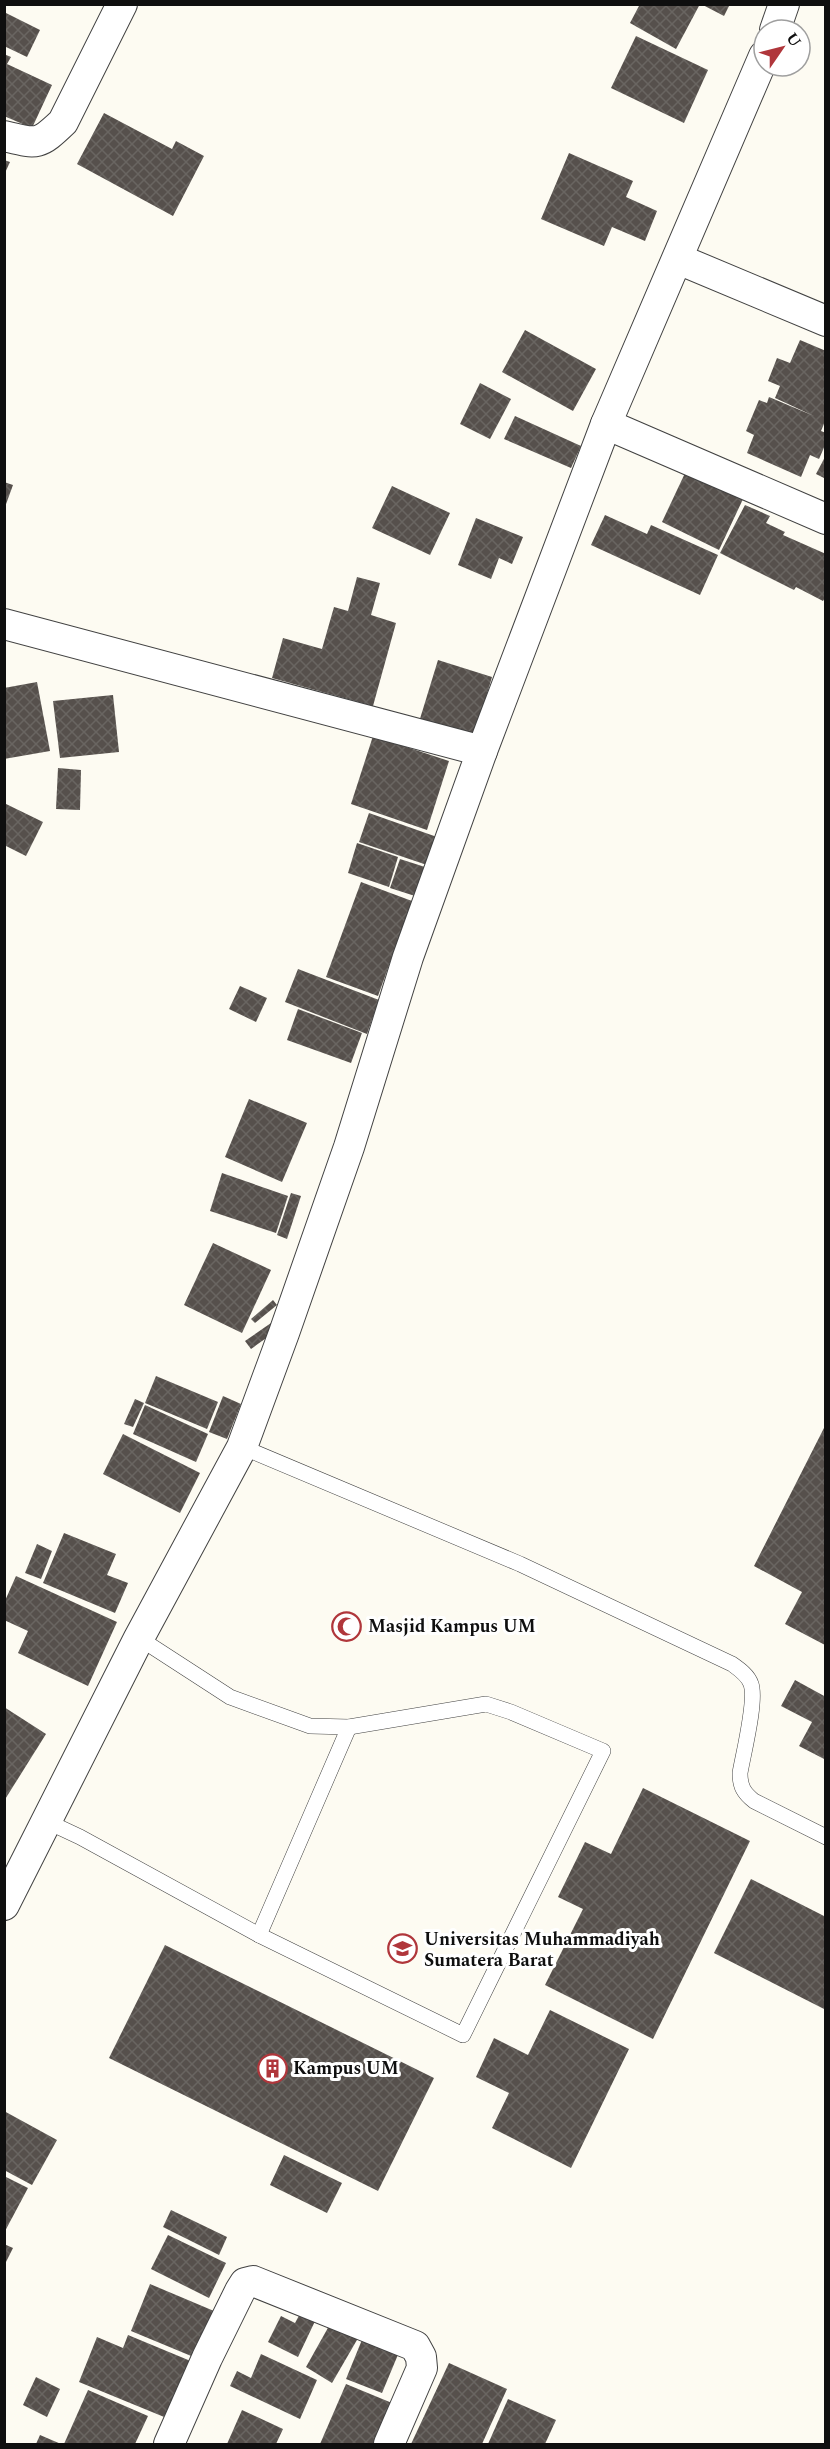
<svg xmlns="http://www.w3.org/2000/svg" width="830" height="2449" font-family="Spectral,serif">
	<defs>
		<pattern id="building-cross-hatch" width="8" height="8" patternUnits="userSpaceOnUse" patternTransform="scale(1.5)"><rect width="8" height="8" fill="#56504c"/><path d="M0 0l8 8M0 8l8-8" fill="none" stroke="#696561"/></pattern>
	</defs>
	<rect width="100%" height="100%" fill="#fdfbf2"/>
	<g fill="url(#building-cross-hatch)">
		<polygon points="640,4 700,4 676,49 630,23"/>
		<polygon points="701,4 730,4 724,16"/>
		<polygon points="4,12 40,30 27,57 4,46"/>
		<polygon points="636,36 708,70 684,123 611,88"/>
		<polygon points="4,54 11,57 7,64 52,85 32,128 4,116"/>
		<polygon points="104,113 172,149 176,141 204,156 173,216 77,164"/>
		<polygon points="569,153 633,181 626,197 657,211 645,241 612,227 604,246 541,219"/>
		<polygon points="4,160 10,162 4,175"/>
		<polygon points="525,330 596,369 573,411 502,372"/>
		<polygon points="800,340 826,351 826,419 821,431 826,433 826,443 819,459 810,455 801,477 747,453 754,435 746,431 759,400 767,403 769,397 814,416 775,398 780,386 768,381 777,358 790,363"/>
		<polygon points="480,383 511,399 490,439 460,424"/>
		<polygon points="515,416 581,446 571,468 504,439"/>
		<polygon points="826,455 826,479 816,474"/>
		<polygon points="686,471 744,497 719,550 662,522"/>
		<polygon points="4,482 13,485 5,507 4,507"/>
		<polygon points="392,486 450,513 430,555 372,528"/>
		<polygon points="745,505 770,516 766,523 785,532 783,535 826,554 826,596 823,601 796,587 794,590 720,553"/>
		<polygon points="605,515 647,534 651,525 718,555 700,595 591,545"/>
		<polygon points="476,518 523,537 512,564 499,558 491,579 458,565"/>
		<polygon points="357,577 380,583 371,615 396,623 373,706 272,678 283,638 322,649 334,607 348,611"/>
		<polygon points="438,660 492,677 474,739 419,722"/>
		<polygon points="37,682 50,751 4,759 4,688"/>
		<polygon points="113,695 119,752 60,758 53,701"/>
		<polygon points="373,736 449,761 427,830 351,804"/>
		<polygon points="58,768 81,770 80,810 56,809"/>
		<polygon points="4,803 43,822 26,856 4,845"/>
		<polygon points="369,813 437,837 427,865 359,842"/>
		<polygon points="357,843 398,857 389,887 348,873"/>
		<polygon points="400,859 425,867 415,896 390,888"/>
		<polygon points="361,882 412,901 378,996 326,977"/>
		<polygon points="298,969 379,1000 367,1034 285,1002"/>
		<polygon points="240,986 267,998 256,1022 229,1009"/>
		<polygon points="298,1009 362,1033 351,1063 287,1040"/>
		<polygon points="249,1099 307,1123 282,1182 225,1157"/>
		<polygon points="222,1173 288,1196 276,1233 210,1211"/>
		<polygon points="291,1193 301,1196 287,1239 277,1235"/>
		<polygon points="213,1243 271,1270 242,1333 184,1305"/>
		<polygon points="273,1300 277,1305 255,1323 251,1319"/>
		<polygon points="271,1323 276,1331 251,1349 245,1341"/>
		<polygon points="156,1376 218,1402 207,1429 145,1403"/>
		<polygon points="223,1396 241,1404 227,1439 209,1432"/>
		<polygon points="135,1399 144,1403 133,1427 124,1424"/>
		<polygon points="145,1405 208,1434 196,1462 133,1434"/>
		<polygon points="826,1424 826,1643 825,1645 785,1624 802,1592 754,1566"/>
		<polygon points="123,1434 200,1473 180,1513 103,1474"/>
		<polygon points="64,1533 116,1554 107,1575 128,1583 115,1613 43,1583"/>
		<polygon points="37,1544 52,1551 41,1579 25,1573"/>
		<polygon points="16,1576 117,1622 88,1686 18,1653 28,1631 4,1620 4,1603"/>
		<polygon points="795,1680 826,1697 826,1760 799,1746 812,1722 781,1706"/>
		<polygon points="4,1707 46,1734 4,1801"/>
		<polygon points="643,1788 750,1841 653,2039 545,1985 583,1909 558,1897 585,1842 611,1854"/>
		<polygon points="751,1879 826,1917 826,2010 714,1953"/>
		<polygon points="165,1945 434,2078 378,2191 109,2058"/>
		<polygon points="550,2010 629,2049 571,2168 492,2128 509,2093 476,2077 494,2038 528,2055"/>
		<polygon points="4,2111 57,2140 32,2185 4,2170"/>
		<polygon points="284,2155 342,2183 327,2213 270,2185"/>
		<polygon points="4,2176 28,2188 4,2233"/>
		<polygon points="171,2210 227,2237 219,2255 163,2227"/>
		<polygon points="168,2235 226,2263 209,2298 151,2269"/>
		<polygon points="4,2244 13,2248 4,2266"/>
		<polygon points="150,2284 214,2311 196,2358 131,2331"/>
		<polygon points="302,2310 317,2317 298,2357 268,2342 281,2316 295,2323"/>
		<polygon points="334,2317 361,2333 332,2383 306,2367"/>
		<polygon points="366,2330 402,2345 382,2393 346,2379"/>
		<polygon points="128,2335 193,2362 169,2419 79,2382 97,2337 123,2348"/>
		<polygon points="261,2354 317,2380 300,2419 230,2386 237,2371 251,2378"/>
		<polygon points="449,2363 507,2389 482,2444 411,2444"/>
		<polygon points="36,2377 60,2389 47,2417 23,2405"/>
		<polygon points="346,2384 392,2403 375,2444 320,2444"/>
		<polygon points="88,2390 148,2416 135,2444 64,2444"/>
		<polygon points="508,2399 556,2420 545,2444 488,2444"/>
		<polygon points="242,2410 283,2429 276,2444 227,2444"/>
		<polygon points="40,2435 61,2444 36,2444"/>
	</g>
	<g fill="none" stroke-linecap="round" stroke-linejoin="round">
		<defs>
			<g id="lane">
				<path d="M 242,1447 L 520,1564 L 732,1664 C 739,1669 748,1675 751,1684 C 757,1700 743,1755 740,1773 C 740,1787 744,1793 754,1801 L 826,1837"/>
				<polyline points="48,1822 80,1837 259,1935 463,2035 603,1751 511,1712 486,1704 349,1727 310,1726 230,1697 139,1638"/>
				<polyline points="259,1935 349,1727"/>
			</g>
			<g id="street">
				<polyline points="775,30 784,4"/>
				<path d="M 4,136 C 37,144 38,146 63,122 L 122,4"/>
				<polyline points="678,259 826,321"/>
				<polyline points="606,424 826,519"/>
				<polyline points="4,624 482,751"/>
				<polyline points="4,1905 139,1638 242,1447 284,1333 349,1147 408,957 482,751 606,424 764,56"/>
				<polyline points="169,2444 207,2358 240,2291 245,2283 253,2281 415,2346 421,2357 422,2368 389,2444"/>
			</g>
		</defs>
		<use href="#lane" stroke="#424242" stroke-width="16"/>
		<use href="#street" stroke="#424242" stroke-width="32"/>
		<use href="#lane" stroke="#fff" stroke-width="15"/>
		<use href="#street" stroke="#fff" stroke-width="30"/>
	</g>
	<defs>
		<symbol id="mosque-ring" viewBox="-11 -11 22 22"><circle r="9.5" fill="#fff" stroke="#b0363b" stroke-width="1.5"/><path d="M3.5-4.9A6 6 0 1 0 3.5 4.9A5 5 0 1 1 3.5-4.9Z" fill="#b0363b"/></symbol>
		<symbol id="university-ring" viewBox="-11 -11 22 22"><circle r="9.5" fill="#fff" stroke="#b0363b" stroke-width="1.5"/><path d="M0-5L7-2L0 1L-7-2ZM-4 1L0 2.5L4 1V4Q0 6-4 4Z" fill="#b0363b"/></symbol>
		<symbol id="building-ring" viewBox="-11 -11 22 22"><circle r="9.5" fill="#fff" stroke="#b0363b" stroke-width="1.5"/><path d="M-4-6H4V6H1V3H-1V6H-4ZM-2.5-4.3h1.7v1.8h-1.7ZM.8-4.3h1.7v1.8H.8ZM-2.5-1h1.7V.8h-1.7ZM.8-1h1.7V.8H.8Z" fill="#b0363b"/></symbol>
	</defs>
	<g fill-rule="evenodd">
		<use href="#mosque-ring" x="330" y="1610" width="33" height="33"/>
		<use href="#university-ring" x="386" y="1932" width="33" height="33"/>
		<use href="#building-ring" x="256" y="2052" width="33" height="33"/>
	</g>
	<g text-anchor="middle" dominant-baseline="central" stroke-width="6" stroke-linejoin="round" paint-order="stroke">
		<g font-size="18" font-weight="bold" fill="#0f0f0f" stroke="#fff" text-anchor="start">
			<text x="368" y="1626">Masjid Kampus UM</text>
			<text x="424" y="1939">Universitas Muhammadiyah<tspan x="424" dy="21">Sumatera Barat</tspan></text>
			<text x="293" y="2068">Kampus UM</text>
		</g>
	</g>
	<rect width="830" height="2449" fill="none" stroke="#0f0f0f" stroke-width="12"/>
	<g transform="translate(782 48) rotate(55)"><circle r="28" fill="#ffffff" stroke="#9f9f9f" stroke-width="1.5"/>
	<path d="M0-4.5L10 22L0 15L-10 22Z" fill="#b0363b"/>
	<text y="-9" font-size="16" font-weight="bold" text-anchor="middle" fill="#0f0f0f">U</text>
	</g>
</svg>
